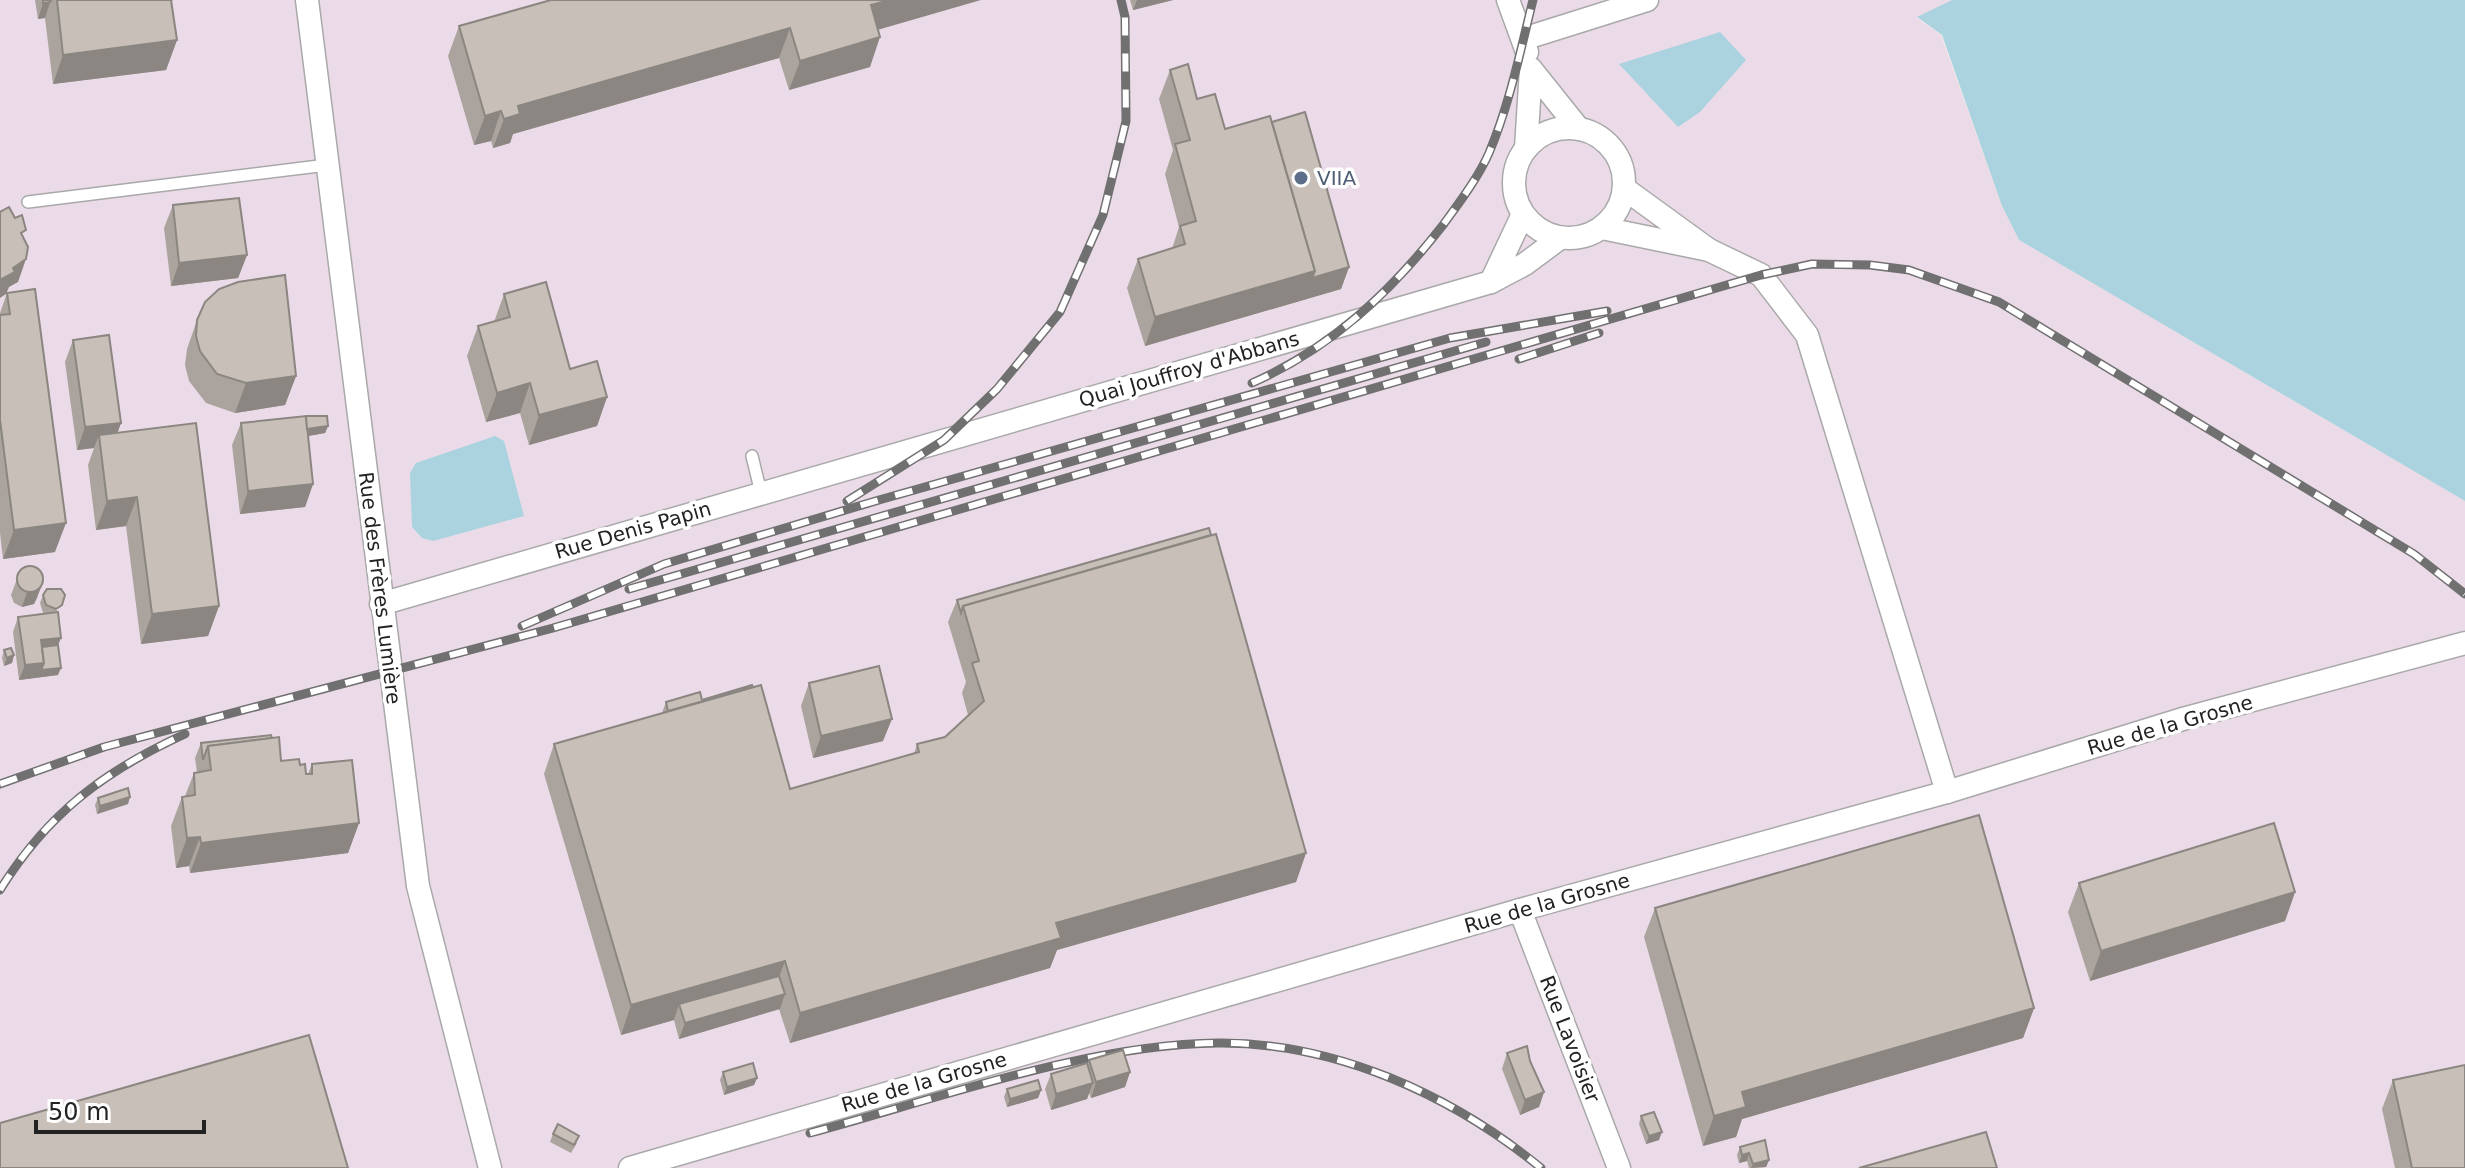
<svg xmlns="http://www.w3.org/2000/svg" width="2465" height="1168" font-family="'DejaVu Sans',sans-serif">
	<rect width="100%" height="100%" fill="#f2efe9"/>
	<polygon fill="#ebdbe8" points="0,0 1952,0 1917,18 1941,35 2002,206 2019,240 2465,501 2465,1168 0,1168"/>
	<g fill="#aad3df">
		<polygon points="1952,0 2465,0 2465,501 2019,240 2002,206 1942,35 1917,17"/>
		<polygon points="1720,32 1746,60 1700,112 1678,127 1619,64"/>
		<polygon points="495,436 504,441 524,516 433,541 422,538 412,527 410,473 416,463"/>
	</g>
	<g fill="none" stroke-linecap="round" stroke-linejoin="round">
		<defs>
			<g id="lane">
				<polyline points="28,202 327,165"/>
				<polyline points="752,456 761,493"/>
			</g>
			<g id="street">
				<polyline points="307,0 418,886 490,1168"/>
				<polyline points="1508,0 1527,52"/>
				<polyline points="1523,39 1647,0"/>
				<circle cx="1569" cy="183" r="55"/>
				<polyline points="1526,148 1531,69 1579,129"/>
				<polyline points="1523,214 1491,282 1525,264 1560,238"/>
				<polyline points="1602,228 1709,250 1625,189"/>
				<polyline points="1709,250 1761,275 1807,335 1947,792"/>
				<polyline points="381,604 1491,282"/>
				<polyline points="1520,910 1619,1168"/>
				<polyline points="630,1168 1520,910 1947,792 2186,718 2465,643"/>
			</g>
		</defs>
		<use href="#lane" stroke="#a9a9a9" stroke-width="14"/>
		<use href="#street" stroke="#a9a9a9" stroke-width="25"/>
		<use href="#lane" stroke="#fff" stroke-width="11"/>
		<use href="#street" stroke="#fff" stroke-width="22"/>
		<defs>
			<g id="rail">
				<polyline points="1519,359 1599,333"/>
				<path d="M 1252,383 C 1331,348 1390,293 1443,225 C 1459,203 1478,178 1489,153 C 1510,103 1520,52 1533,0"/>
				<polyline points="847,501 944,440 997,389 1060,312 1103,215 1126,121 1125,17 1121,0"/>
				<polyline points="629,589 1486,342"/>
				<polyline points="522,626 664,564 879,500 1450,338 1607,311"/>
				<polyline points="0,784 104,747 553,628 1761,275 1812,264 1870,265 1909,270 1999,302 2414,554 2465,594"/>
				<path d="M 0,890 C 47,814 104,771 185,734"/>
				<path d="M 810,1133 C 937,1099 1088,1044 1218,1043 C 1335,1042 1452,1095 1541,1168"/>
			</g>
		</defs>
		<use href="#rail" stroke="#707070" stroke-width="9"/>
		<use href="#rail" stroke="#fff" stroke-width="6" stroke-dasharray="18" stroke-linecap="butt"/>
	</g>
	<g fill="#aba49e">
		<polygon points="35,0 173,0 171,3 177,40 166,70 53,84 45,18 38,19"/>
		<polygon points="1130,0 1173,0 1133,10"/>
		<polygon points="459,26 878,30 870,67 789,90 779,58 513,134 510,143 493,148 491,141 474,145 448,56"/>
		<polygon points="1170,70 1349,267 1341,289 1145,346 1127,288 1138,259 1172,249 1179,227 1165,174 1173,150 1159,99"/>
		<polygon points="173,205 247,255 238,278 171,286 164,228"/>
		<polygon points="7,293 55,552 3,559 0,533 0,313"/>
		<polygon points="504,294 570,369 607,397 597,426 529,445 520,413 486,422 467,356 478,326 494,322"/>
		<polygon points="197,320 296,376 285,405 235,413 206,403 189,381 185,365 187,349"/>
		<polygon points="73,340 121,423 117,433 219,606 208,636 141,644 126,526 96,530 88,465 94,448 77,450 65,362"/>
		<polygon points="241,423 328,426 325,433 308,436 313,484 305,507 240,514 232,445"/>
		<polygon points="17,579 38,596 34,604 22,607 14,603 11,595"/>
		<polygon points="43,595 59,613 58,614 58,675 19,680 13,632 18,617 43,613 40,603"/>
		<polygon points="957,600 1306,853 1296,882 1057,950 1050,968 790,1043 779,1009 679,1039 674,1020 621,1035 544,774 554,744 662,713 666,702 702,700 790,789 914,754 917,744 945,737 968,715 962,693 966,682 948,622"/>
		<polygon points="4,650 14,655 12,663 4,666 2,658"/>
		<polygon points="809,683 883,741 813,758 801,706"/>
		<polygon points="272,738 281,761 300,765 306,774 308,774 312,764 359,823 348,853 190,873 189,866 176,868 171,826 182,797 185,796 194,773 197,772 195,758 201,743"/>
		<polygon points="98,798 128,804 97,814 95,805"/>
		<polygon points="2079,883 2295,892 2285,921 2090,981 2068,912"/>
		<polygon points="1655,908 2034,1008 2023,1038 1742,1119 1736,1137 1703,1146 1644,937"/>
		<polygon points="1507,1053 1530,1061 1544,1092 1539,1107 1520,1115 1502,1069"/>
		<polygon points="1089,1060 1130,1072 1125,1087 1091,1098 1089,1093 1087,1099 1051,1110 1045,1089 1051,1074 1088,1065"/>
		<polygon points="723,1072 757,1078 754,1085 724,1095 720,1080"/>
		<polygon points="2393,1080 2465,1168 2395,1168 2382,1109"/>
		<polygon points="1007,1089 1041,1090 1038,1098 1007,1107 1004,1097"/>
		<polygon points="1641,1116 1659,1140 1646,1144 1639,1124"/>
		<polygon points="553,1134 577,1143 571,1153 550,1142"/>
		<polygon points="1740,1147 1769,1160 1766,1167 1749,1168 1747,1161 1739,1163 1737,1155"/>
	</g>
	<g fill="#8b8681">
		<polygon points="890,0 981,0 860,35 871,5"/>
		<polygon points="1137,0 1173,0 1133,10"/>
		<polygon points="50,2 45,18 38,19 43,3"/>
		<polygon points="790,28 779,58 513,134 510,143 493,148 504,119 518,106"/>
		<polygon points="880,37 870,67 789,90 800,61"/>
		<polygon points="177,40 166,70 53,84 63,55"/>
		<polygon points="501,111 491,141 474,145 485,116"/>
		<polygon points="247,255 238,278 171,286 179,263"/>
		<polygon points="26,259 18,282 9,287 6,294 0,298 0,280 13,268"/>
		<polygon points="1349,267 1341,289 1145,346 1155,317 1315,271"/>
		<polygon points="296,376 285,405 235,413 246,383"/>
		<polygon points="530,383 520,413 486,422 497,393"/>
		<polygon points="607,397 597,426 529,445 539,415"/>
		<polygon points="121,423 113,445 99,435 94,448 77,450 85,427"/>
		<polygon points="328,426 325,433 297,438 300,431"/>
		<polygon points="313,484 305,507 240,514 248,491"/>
		<polygon points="137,497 126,526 96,530 107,501"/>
		<polygon points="66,523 55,552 3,559 14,530"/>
		<polygon points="44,581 34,604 22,607 27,592"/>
		<polygon points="219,606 208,636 141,644 152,614"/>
		<polygon points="61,638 55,653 39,655 41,640"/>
		<polygon points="14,655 12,663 4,666 7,658"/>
		<polygon points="44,663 61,668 58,675 19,680 25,665"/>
		<polygon points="892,719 883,741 813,758 821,736"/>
		<polygon points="130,797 128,804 97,814 100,806"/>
		<polygon points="359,823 348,853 190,873 201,843"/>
		<polygon points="200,837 189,866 176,868 187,838"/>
		<polygon points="1306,853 1296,882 1057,950 1050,968 790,1043 800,1013 1056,923"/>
		<polygon points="2295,892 2285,921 2090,981 2101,951"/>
		<polygon points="785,961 774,991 679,1004 674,1020 621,1035 631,1005"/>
		<polygon points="785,994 780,1009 679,1039 685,1023"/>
		<polygon points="2034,1008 2023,1038 1742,1119 1736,1137 1703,1146 1714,1116 1742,1092"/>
		<polygon points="1130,1072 1125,1087 1091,1098 1096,1082"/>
		<polygon points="757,1078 754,1085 724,1095 727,1087"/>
		<polygon points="1093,1083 1087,1099 1051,1110 1056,1094"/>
		<polygon points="1041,1090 1038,1098 1007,1107 1010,1099"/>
		<polygon points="1544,1092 1539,1107 1520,1115 1525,1100"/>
		<polygon points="1662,1132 1659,1140 1646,1144 1649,1136"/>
		<polygon points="1749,1153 1747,1161 1739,1163 1742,1155"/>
		<polygon points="1769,1160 1766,1167 1751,1168 1753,1164"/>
	</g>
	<g fill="#c7bfb8" stroke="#8b8681" stroke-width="2">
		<polygon points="43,0 51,0 50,2 43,3"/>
		<polygon points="57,0 171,0 177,40 63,55"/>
		<polygon points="551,0 890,0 871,5 880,37 800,61 790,28 518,106 520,114 504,119 501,111 485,116 459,26"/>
		<polygon points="1188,64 1197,99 1215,94 1225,129 1270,116 1315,271 1155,317 1138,259 1185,244 1180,226 1196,221 1175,144 1190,140 1170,70"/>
		<polygon points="1305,112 1349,267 1312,278 1315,271 1272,122"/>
		<polygon points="239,198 247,255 179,263 173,205"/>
		<polygon points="9,207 15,218 22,215 26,230 21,233 28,247 26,259 13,268 15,272 0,280 0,212"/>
		<polygon points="285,275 296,376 246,383 217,374 200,351 196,336 197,320 205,302 219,289 238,282"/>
		<polygon points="546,282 570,369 597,361 607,397 539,415 530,383 497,393 478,326 510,317 504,294"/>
		<polygon points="35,289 66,523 14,530 0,420 0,315 10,314 7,293"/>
		<polygon points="109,335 121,423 85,427 73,340"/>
		<polygon points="306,416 313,484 248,491 241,423"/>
		<polygon points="306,416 327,416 328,426 307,429"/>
		<polygon points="196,423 219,606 152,614 137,497 107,501 99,435"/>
		<polygon points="1209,528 1211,535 963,606 961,613 957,600"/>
		<polygon points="1216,534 1306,853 1056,923 1061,938 800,1013 785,961 631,1005 554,744 761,685 790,789 919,752 917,744 945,737 984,701 972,663 979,661 963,606"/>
		<circle cx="30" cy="579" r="13"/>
		<polygon points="47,589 61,589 65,595 62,605 56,609 46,605 43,595"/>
		<polygon points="58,612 61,638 41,640 44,663 25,665 18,617"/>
		<polygon points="58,645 61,668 41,670 44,663 42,647"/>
		<polygon points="11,648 14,655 7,658 4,650"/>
		<polygon points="879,666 892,719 821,736 809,683"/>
		<polygon points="752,685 753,687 668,711 666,702 700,692 702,700"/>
		<polygon points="271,735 272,738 208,746 203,760 201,743"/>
		<polygon points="279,737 281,761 299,759 300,765 305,764 306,774 312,774 312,764 352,760 359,823 201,843 200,837 187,838 182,797 195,795 194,773 211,770 208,746"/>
		<polygon points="128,788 130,797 100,806 98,798"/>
		<polygon points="1979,815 2034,1008 1742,1092 1746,1107 1714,1116 1655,908"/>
		<polygon points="2274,823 2295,892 2101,951 2079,883"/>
		<polygon points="779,976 785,994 685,1023 679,1004"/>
		<polygon points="309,1035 348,1168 0,1168 0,1123"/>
		<polygon points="1527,1046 1530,1061 1544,1092 1525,1100 1507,1053"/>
		<polygon points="1123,1050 1130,1072 1096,1082 1089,1060"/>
		<polygon points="753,1063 757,1078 727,1087 723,1072"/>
		<polygon points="1087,1063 1093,1083 1056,1094 1051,1074"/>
		<polygon points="2465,1065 2465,1168 2412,1168 2393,1080"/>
		<polygon points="1038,1080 1041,1090 1010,1099 1007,1089"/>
		<polygon points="1654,1112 1662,1132 1649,1136 1641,1116"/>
		<polygon points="558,1124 579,1136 574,1145 553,1134"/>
		<polygon points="1986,1132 1997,1168 1859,1168"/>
		<polygon points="1765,1140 1769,1160 1753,1164 1749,1153 1742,1155 1740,1147"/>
	</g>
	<circle fill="#5c6f8a" stroke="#fff" stroke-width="3" cx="1301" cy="178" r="8"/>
	<g text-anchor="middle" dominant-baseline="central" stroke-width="7" stroke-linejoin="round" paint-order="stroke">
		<g font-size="20" fill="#4e5e75" stroke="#fff" text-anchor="start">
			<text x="1317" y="178">VIIA</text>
		</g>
		<g font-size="20" fill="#222" stroke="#fff">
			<text transform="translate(1189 369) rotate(-16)">Quai Jouffroy d'Abbans</text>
			<text transform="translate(633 530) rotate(-16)">Rue Denis Papin</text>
			<text transform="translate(380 588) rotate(83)">Rue des Frères Lumière</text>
			<text transform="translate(2170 725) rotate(-16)">Rue de la Grosne</text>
			<text transform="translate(1547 903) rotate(-16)">Rue de la Grosne</text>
			<text transform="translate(1570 1039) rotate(69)">Rue Lavoisier</text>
			<text transform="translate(924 1082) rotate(-16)">Rue de la Grosne</text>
		</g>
	</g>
	<path d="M36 1120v12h168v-12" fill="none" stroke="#222222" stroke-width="4"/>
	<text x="48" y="1120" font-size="24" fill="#222222" stroke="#ffffff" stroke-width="6" paint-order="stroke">50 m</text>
</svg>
